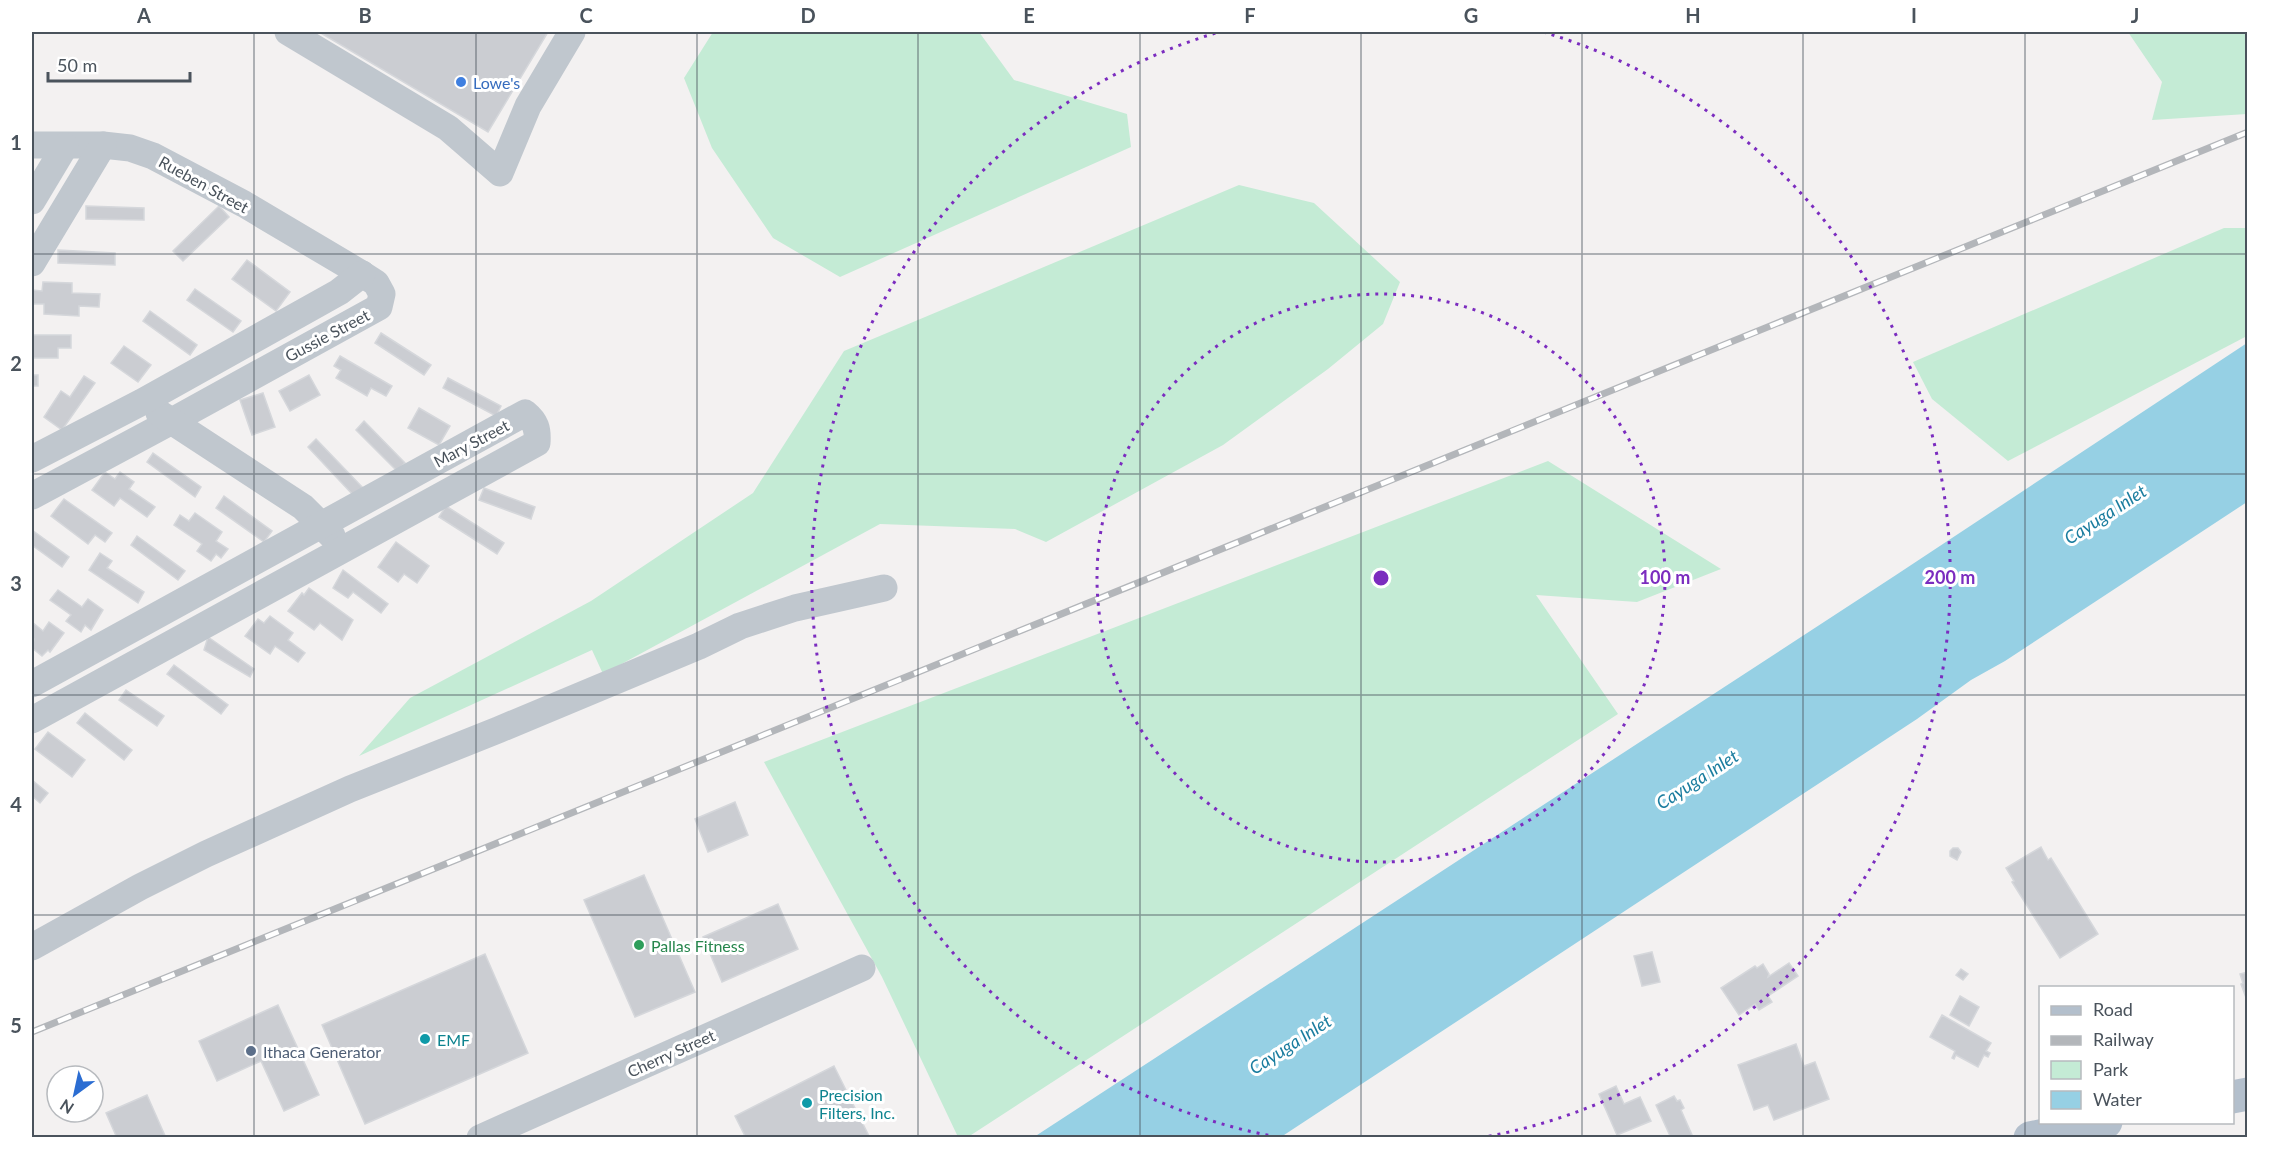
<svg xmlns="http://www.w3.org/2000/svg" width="2279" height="1169" font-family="Lato,sans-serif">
	<rect width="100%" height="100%" fill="#f3f1f1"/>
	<g fill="#c4ebd5">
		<polygon points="713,32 979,32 1014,80 1127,114 1131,147 840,277 773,238 712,148 684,78"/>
		<polygon points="2128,32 2247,32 2247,114 2152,120 2162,82"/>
		<polygon points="1239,185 1314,203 1400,282 1383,324 1328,369 1223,445 1046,542 1015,529 880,524 603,674 592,650 359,756 410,698 591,601 753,493 844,351"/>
		<polygon points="2224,228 2247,228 2247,336 2008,461 1932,399 1913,362"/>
		<polygon points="1548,461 1721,569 1637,602 1536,595 1618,714 968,1137 958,1137 882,977 764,762"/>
	</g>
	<polygon fill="#96d0e4" points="2247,343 2247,502 2005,661 1971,680 1917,719 1281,1137 1034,1137 1896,575"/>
	<g fill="#cbcdd2" stroke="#d5d7db" stroke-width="1.5">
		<polygon points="319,32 548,32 488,132"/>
		<polygon points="86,206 144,208 144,220 86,219"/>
		<polygon points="219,206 229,217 183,261 173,251"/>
		<polygon points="58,250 115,253 115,265 58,263"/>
		<polygon points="247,260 290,292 276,311 232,279"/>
		<polygon points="43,282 72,283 72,293 100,294 99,307 79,306 79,316 44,314 44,304 32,304 33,290 42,291"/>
		<polygon points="195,289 241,321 233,332 187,300"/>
		<polygon points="150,311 197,345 190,355 143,321"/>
		<polygon points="381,333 431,365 424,375 375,343"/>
		<polygon points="32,335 71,335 71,348 58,348 58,358 32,358"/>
		<polygon points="124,346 151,365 138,382 111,363"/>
		<polygon points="340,356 392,386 386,396 371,388 367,396 336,378 341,370 334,366"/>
		<rect x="32" y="375" width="6" height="11"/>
		<polygon points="309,375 320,395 290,411 279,391"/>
		<polygon points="84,376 95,383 62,430 44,417 61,391 70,397"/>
		<polygon points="448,378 501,406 496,416 443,388"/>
		<polygon points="263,393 275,427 252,435 240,400"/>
		<polygon points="419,408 450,426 439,445 408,428"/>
		<polygon points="364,421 405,463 397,471 356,430"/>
		<polygon points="316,439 363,488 354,496 308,447"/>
		<polygon points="153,453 201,487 195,497 147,462"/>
		<polygon points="105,472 115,479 120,472 134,482 129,489 155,507 147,517 120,498 114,506 92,490"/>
		<polygon points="484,488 535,507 531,519 479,500"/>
		<polygon points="224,496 272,531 264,542 216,508"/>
		<polygon points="64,499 112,533 105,542 95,535 88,544 51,516"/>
		<polygon points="446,506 504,543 497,554 439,517"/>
		<polygon points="195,513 222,532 216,541 228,549 221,558 216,554 211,561 197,551 202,544 174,525 180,515 189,521"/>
		<polygon points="32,530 69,557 62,567 32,545"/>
		<polygon points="137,536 185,571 178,580 131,545"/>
		<polygon points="396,542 429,566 417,583 404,574 398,582 378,567"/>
		<polygon points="100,553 112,561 107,568 144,592 138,603 89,570"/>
		<polygon points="343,570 388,604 381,613 353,592 348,598 333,588"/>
		<polygon points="309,588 353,620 342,640 320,623 314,630 288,611 302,593 304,595"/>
		<polygon points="58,590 82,607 88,599 103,610 91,630 85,625 81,632 66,621 71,615 50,600"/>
		<polygon points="270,616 293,633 288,640 305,653 298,662 275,646 270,654 245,636 258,619 264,623"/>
		<polygon points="32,622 43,631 49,622 64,633 50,652 48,650 42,656 32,648 34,639 32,637"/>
		<polygon points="208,637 254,669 250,677 204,650"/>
		<polygon points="174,665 228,705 221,714 167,674"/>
		<polygon points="126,690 164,716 157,726 119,700"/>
		<polygon points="85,713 132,750 124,760 77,723"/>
		<polygon points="48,732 85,760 72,777 35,749"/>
		<polygon points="32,780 48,793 40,803 32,796"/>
		<polygon points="735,802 748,835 708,852 695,819"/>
		<polygon points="2041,847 2048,860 2051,858 2098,934 2060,958 2012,882 2014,881 2006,868"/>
		<polygon points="1953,848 1958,848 1961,852 1957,860 1950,856 1950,851"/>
		<polygon points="644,875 695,992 635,1017 584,900"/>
		<polygon points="778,904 798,949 722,982 703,937"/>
		<polygon points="1652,952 1660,982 1642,986 1634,956"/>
		<polygon points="485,954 528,1053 365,1124 322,1025"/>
		<polygon points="1789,963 1798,976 1768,996 1772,1002 1759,1010 1755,1004 1739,1015 1721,988 1755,966 1757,968 1763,964 1769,974 1768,977"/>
		<polygon points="1961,969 1968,974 1963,980 1956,975"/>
		<polygon points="2248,972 2248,1003 2241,984 2243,983 2240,974"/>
		<polygon points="1960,996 1979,1007 1969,1026 1950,1015"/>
		<polygon points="278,1005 319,1095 284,1111 261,1061 217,1081 199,1041"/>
		<polygon points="1942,1015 1991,1043 1986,1051 1990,1053 1988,1057 1984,1055 1978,1067 1956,1055 1954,1059 1952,1058 1955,1051 1930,1037"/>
		<polygon points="1796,1044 1804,1066 1815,1062 1829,1099 1774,1120 1768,1105 1754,1110 1738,1065"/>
		<polygon points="834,1066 870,1138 746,1138 735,1116"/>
		<polygon points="1616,1086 1624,1104 1640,1097 1651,1121 1617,1135 1599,1094"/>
		<polygon points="147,1095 166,1138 117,1138 106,1113"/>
		<polygon points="1674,1096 1677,1101 1680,1100 1684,1108 1681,1110 1692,1135 1686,1138 1671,1138 1656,1105"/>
	</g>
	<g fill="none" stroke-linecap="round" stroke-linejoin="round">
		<g stroke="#c0c7ce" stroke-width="27">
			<polyline points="288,32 448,128 500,173 528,106 572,32"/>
			<polyline points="32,145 103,145 130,148 153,156 244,204 362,274 376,283 382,294 379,307 172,421 32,496"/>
			<polyline points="32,201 65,146"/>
			<polyline points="32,263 103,145"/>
			<polyline points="159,413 303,507 332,536"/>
			<polyline points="32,459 142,402 339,292 362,274"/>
			<path d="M 32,684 L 525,413 C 536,422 538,429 537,443 L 32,720"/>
			<polyline points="32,947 140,887 206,854 350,789 498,730 699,646 740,626 795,608 884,588"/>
			<polyline points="480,1138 862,968"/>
		</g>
		<g stroke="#b3bfcc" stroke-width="33">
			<polyline points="2232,1097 2248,1094"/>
			<polyline points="2030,1138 2106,1122"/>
		</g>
		<defs>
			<polyline id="rail" points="32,1032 2248,132"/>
		</defs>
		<use href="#rail" stroke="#b3b6ba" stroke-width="7"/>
		<use href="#rail" stroke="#fff" stroke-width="4.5" stroke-dasharray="14" stroke-linecap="butt"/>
	</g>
	<path fill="none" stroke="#4a535c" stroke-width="1.5" stroke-opacity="0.55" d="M 254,32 L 254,1138M 476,32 L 476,1138M 697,32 L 697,1138M 918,32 L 918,1138M 1140,32 L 1140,1138M 1361,32 L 1361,1138M 1582,32 L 1582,1138M 1803,32 L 1803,1138M 2025,32 L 2025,1138M 32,254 L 2248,254M 32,474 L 2248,474M 32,695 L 2248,695M 32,915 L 2248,915"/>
	<g fill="none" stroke="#7b2cbf" stroke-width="3" stroke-dasharray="3 6">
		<circle cx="1381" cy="578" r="284"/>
		<path d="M1277 1137A569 569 0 0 1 1219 32M1543 32A569 569 0 0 1 1485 1137"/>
	</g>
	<circle fill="#3f7fe0" stroke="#fff" stroke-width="2" cx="461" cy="82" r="6"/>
	<circle fill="#2e9e5b" stroke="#fff" stroke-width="2" cx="639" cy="945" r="6"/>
	<g fill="#0f9aa8" stroke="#fff" stroke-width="2">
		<circle cx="425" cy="1039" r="6"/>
		<circle cx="807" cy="1103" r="6"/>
	</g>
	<circle fill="#5c6f8a" stroke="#fff" stroke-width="2" cx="251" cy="1051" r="6"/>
	<g text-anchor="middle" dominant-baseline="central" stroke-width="6" stroke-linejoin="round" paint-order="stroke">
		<g font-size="16" fill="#366cbe" stroke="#fff" text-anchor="start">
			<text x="473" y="82">Lowe's</text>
		</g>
		<g font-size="16" fill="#4a535c" stroke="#fff">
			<text transform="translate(204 184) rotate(29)">Rueben Street</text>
			<text transform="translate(327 335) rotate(-28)">Gussie Street</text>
			<text transform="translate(471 443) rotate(-28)">Mary Street</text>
			<text transform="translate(671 1053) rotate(-24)">Cherry Street</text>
		</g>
		<g font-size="16" fill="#27864d" stroke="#fff" text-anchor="start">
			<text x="651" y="945">Pallas Fitness</text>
		</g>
		<g font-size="16" fill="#0d838f" stroke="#fff" text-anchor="start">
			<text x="437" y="1039">EMF</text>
			<text x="819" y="1094">Precision<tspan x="819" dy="18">Filters, Inc.</tspan></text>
		</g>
		<g font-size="16" fill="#4e5e75" stroke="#fff" text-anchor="start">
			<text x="263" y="1051">Ithaca Generator</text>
		</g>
		<g font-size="18" font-style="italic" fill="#1b7d9f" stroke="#fff">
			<text transform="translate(2105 514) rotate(-33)">Cayuga Inlet</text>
			<text transform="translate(1697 779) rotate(-33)">Cayuga Inlet</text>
			<text transform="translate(1290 1044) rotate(-33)">Cayuga Inlet</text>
		</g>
	</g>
	<circle cx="1381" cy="578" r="9" fill="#7b2cbf" stroke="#fff" stroke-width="3"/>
	<g font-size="18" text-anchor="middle" font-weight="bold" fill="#7b2cbf" stroke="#fff" stroke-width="6" stroke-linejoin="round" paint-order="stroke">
		<text x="1665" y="584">100 m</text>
		<text x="1950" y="584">200 m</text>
	</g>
	<rect width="2279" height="1169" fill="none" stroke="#ffffff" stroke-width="66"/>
	<rect x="2039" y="986" width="195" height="138" fill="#ffffff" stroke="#b7babe" stroke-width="1.5"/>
	<rect x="2051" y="1006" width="30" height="9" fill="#b3bfcc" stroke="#b7babe" stroke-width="1.5"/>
	<text x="2093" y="1016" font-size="18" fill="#4a535c">Road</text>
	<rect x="2051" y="1036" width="30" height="9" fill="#b3b6ba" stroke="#b7babe" stroke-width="1.5"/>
	<text x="2093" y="1046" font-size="18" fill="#4a535c">Railway</text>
	<rect x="2051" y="1061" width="30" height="18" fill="#c4ebd5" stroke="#b7babe" stroke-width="1.5"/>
	<text x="2093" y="1076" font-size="18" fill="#4a535c">Park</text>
	<rect x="2051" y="1091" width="30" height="18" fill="#96d0e4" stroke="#b7babe" stroke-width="1.5"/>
	<text x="2093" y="1106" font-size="18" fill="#4a535c">Water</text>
	<g transform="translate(75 1094) rotate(213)"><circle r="28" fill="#ffffff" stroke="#b7babe" stroke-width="1.5"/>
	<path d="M0-4.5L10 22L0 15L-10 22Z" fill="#2b6dd2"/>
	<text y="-9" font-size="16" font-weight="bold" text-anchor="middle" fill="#4a535c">N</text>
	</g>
	<path d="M48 72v9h142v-9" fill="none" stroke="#4a535c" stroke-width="3"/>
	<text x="57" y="72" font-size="18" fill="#4a535c" stroke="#ffffff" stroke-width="4.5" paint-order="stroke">50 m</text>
	<rect x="33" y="33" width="2213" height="1103" fill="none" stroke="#4a535c" stroke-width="2"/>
	<g font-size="20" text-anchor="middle" font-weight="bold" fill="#4a535c">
		<text x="144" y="23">A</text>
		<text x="365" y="23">B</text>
		<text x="586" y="23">C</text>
		<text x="808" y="23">D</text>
		<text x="1029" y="23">E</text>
		<text x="1250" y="23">F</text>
		<text x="1471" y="23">G</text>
		<text x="1693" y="23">H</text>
		<text x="1914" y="23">I</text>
		<text x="2135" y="23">J</text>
		<text x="16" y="150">1</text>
		<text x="16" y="371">2</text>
		<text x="16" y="591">3</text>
		<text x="16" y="812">4</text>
		<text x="16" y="1033">5</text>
	</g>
</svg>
